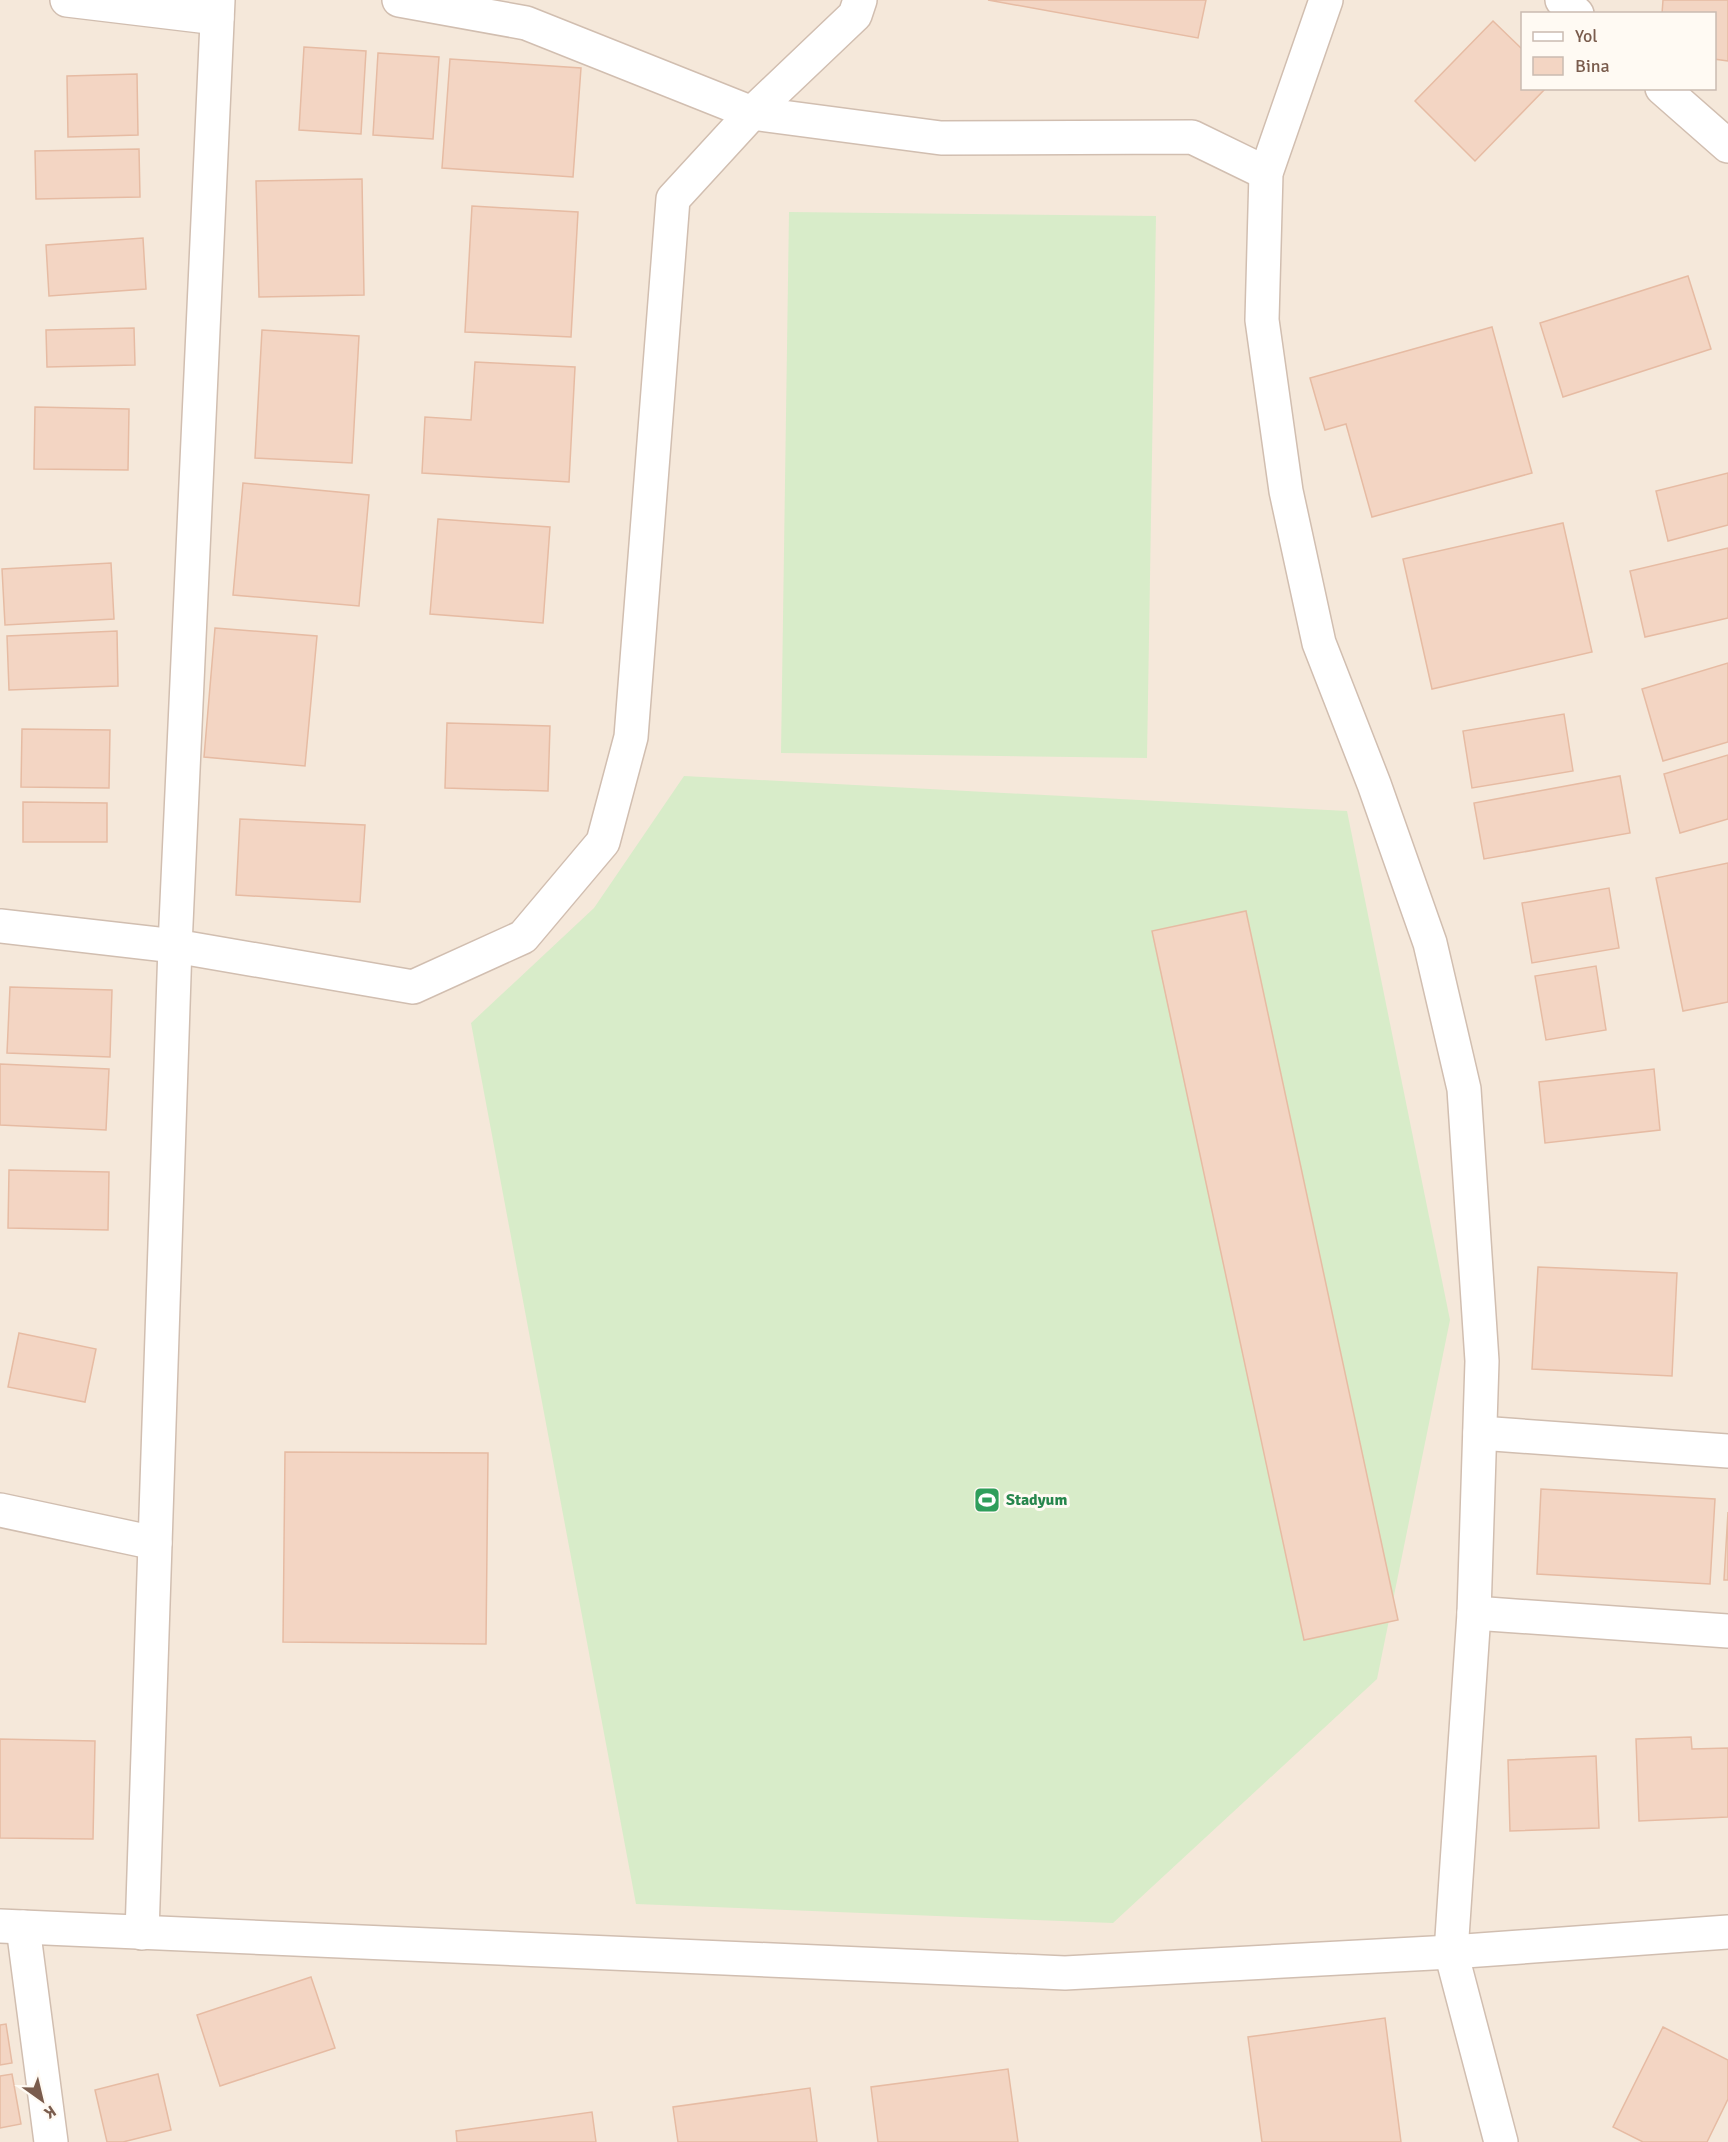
<svg xmlns="http://www.w3.org/2000/svg" width="1728" height="2142" font-family="Signika,sans-serif">
	<rect width="100%" height="100%" fill="#fdf6ec"/>
	<path fill="#f5e8da" fill-rule="evenodd" d="M 0,0 L 1728,0 L 1728,2142 L 0,2142 ZM 1522,14 L 1714,14 L 1714,88 L 1522,88 Z"/>
	<g fill="#d8ecc9">
		<polygon points="789,212 1156,216 1147,758 781,753"/>
		<polygon points="684,776 1347,811 1450,1320 1377,1679 1113,1923 636,1904 471,1023 594,908"/>
	</g>
	<g fill="#f3d5c3" stroke="#e6bba3" stroke-width="1.5">
		<polygon points="988,0 1206,0 1198,38"/>
		<polygon points="1663,0 1728,0 1728,61 1714,59 1714,14 1662,14"/>
		<polygon points="1493,21 1522,49 1522,88 1546,88 1475,161 1415,101"/>
		<polygon points="304,47 366,51 361,134 299,130"/>
		<polygon points="378,53 439,57 433,139 373,135"/>
		<polygon points="450,59 581,68 573,177 442,168"/>
		<polygon points="137,74 138,135 68,137 67,76"/>
		<polygon points="139,149 140,197 36,199 35,151"/>
		<polygon points="362,179 364,295 259,297 256,181"/>
		<polygon points="472,206 578,212 571,337 465,332"/>
		<polygon points="143,238 146,289 49,296 46,245"/>
		<polygon points="1688,276 1711,349 1563,397 1540,323"/>
		<polygon points="1492,327 1532,473 1372,517 1346,424 1325,430 1310,378"/>
		<polygon points="134,328 135,365 47,367 46,330"/>
		<polygon points="262,330 359,336 352,463 255,458"/>
		<polygon points="475,362 575,367 569,482 422,473 425,417 471,420"/>
		<polygon points="35,407 129,409 128,470 34,469"/>
		<polygon points="1728,473 1728,525 1668,541 1656,491"/>
		<polygon points="243,483 369,495 359,606 233,595"/>
		<polygon points="438,519 550,527 543,623 430,614"/>
		<polygon points="1563,523 1592,652 1432,689 1403,559"/>
		<polygon points="1728,548 1728,618 1645,637 1630,571"/>
		<polygon points="111,563 114,619 5,625 2,569"/>
		<polygon points="215,628 317,636 305,766 204,757"/>
		<polygon points="117,631 118,686 9,690 7,636"/>
		<polygon points="1728,663 1728,742 1663,761 1642,689"/>
		<polygon points="1564,714 1573,771 1472,788 1463,731"/>
		<polygon points="447,723 550,726 548,791 445,788"/>
		<polygon points="22,729 110,730 109,788 21,787"/>
		<polygon points="1728,755 1728,819 1680,833 1664,774"/>
		<polygon points="1620,776 1630,833 1484,859 1474,803"/>
		<polygon points="23,802 107,803 107,842 23,842"/>
		<polygon points="240,819 365,825 360,902 236,895"/>
		<polygon points="1728,863 1728,1002 1683,1011 1656,878"/>
		<polygon points="1609,888 1619,948 1532,963 1522,903"/>
		<polygon points="1246,911 1398,1620 1304,1640 1152,931"/>
		<polygon points="1596,966 1606,1030 1546,1040 1535,976"/>
		<polygon points="10,987 112,990 110,1057 7,1053"/>
		<polygon points="0,1064 109,1069 106,1130 0,1125"/>
		<polygon points="1654,1069 1660,1130 1545,1143 1539,1082"/>
		<polygon points="9,1170 109,1172 108,1230 8,1228"/>
		<polygon points="1538,1267 1677,1273 1672,1376 1532,1369"/>
		<polygon points="19,1333 96,1349 85,1402 8,1387"/>
		<polygon points="285,1452 488,1453 486,1644 283,1642"/>
		<polygon points="1541,1489 1715,1499 1710,1584 1537,1574"/>
		<polygon points="1728,1512 1728,1580 1724,1580"/>
		<polygon points="1691,1737 1692,1749 1728,1748 1728,1817 1639,1821 1636,1739"/>
		<polygon points="0,1739 95,1741 93,1839 0,1838"/>
		<polygon points="1596,1756 1599,1828 1510,1831 1508,1760"/>
		<polygon points="311,1977 335,2048 220,2086 197,2015"/>
		<polygon points="1385,2018 1401,2142 1262,2142 1248,2037"/>
		<polygon points="6,2024 12,2063 0,2065 0,2025"/>
		<polygon points="1663,2027 1728,2060 1728,2099 1707,2142 1643,2142 1613,2127"/>
		<polygon points="1008,2069 1018,2142 878,2142 871,2087"/>
		<polygon points="12,2074 21,2124 0,2128 0,2076"/>
		<polygon points="158,2074 171,2130 123,2142 107,2142 95,2090"/>
		<polygon points="810,2088 817,2142 678,2142 673,2107"/>
		<polygon points="592,2112 596,2142 457,2142 456,2131"/>
	</g>
	<g fill="none" stroke-linecap="round" stroke-linejoin="round">
		<defs>
			<g id="minor">
				<polyline points="67,0 217,18"/>
				<polyline points="399,0 526,23 752,113 941,138 1192,137 1266,173"/>
				<polyline points="1326,0 1266,173 1262,320 1286,491 1319,643 1374,784 1430,943 1464,1089 1482,1361 1474,1613 1451,1952 1501,2142"/>
				<polyline points="1562,0 1577,14"/>
				<polyline points="1662,88 1728,146"/>
				<polyline points="0,926 175,946 413,987 523,937 603,842 631,737 673,199 752,113 855,15 860,0"/>
				<polyline points="1480,1433 1728,1451"/>
				<polyline points="0,1510 155,1543"/>
				<polyline points="1474,1613 1728,1631"/>
				<polyline points="23,1927 51,2142"/>
				<polyline points="142,1933 175,946 218,0"/>
			</g>
			<polyline id="tertiary" points="0,1926 1065,1973 1451,1952 1728,1932"/>
		</defs>
		<use href="#minor" stroke="#d1beb0" stroke-width="36"/>
		<use href="#tertiary" stroke="#d1beb0" stroke-width="36"/>
		<use href="#minor" stroke="#fff" stroke-width="33"/>
		<use href="#tertiary" stroke="#fff" stroke-width="33"/>
	</g>
	<defs>
		<symbol id="stadium-square" viewBox="-11 -11 22 22"><rect x="-9" y="-9" width="18" height="18" rx="4" fill="#2e9e5b" stroke="#fffaf3"/><path d="M0-5a6.5 5 0 1 0 0 10a6.5 5 0 1 0 0-10ZM-3.5-1.8h7v3.6h-7Z" fill="#fff"/></symbol>
	</defs>
	<g fill-rule="evenodd">
		<use href="#stadium-square" x="972" y="1485" width="30" height="30"/>
	</g>
	<g text-anchor="middle" dominant-baseline="central" stroke-width="6" stroke-linejoin="round" paint-order="stroke">
		<g font-size="16" font-weight="bold" fill="#27864d" stroke="#fffaf3" text-anchor="start">
			<text x="1006" y="1500">Stadyum</text>
		</g>
	</g>
	<rect x="1521" y="12" width="195" height="78" fill="#fffaf3" stroke="#cabbb1" stroke-width="1.5"/>
	<rect x="1533" y="32" width="30" height="9" fill="#ffffff" stroke="#cabbb1" stroke-width="1.5"/>
	<text x="1575" y="42" font-size="18" fill="#7a5c4d">Yol</text>
	<rect x="1533" y="57" width="30" height="18" fill="#f3d5c3" stroke="#cabbb1" stroke-width="1.5"/>
	<text x="1575" y="72" font-size="18" fill="#7a5c4d">Bina</text>
	<g transform="translate(42 2100) rotate(146)" stroke="#fffaf3" stroke-width="4.5" paint-order="stroke">
	<path d="M0-4.5L10 22L0 15L-10 22Z" fill="#7a5c4d"/>
	<text y="-9" font-size="16" font-weight="bold" text-anchor="middle" fill="#7a5c4d">K</text>
	</g>
</svg>
